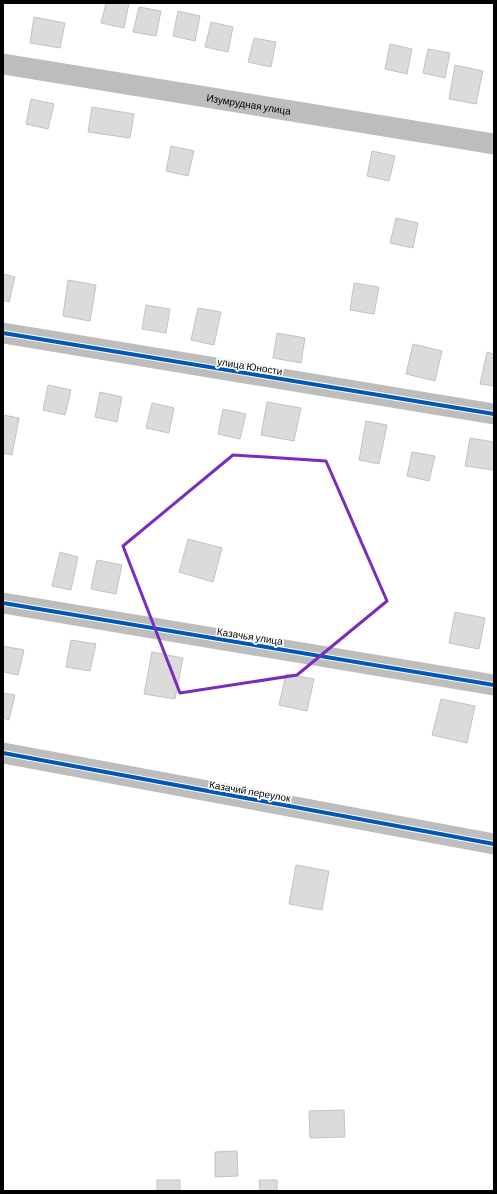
<svg xmlns="http://www.w3.org/2000/svg" width="497" height="1194" font-family="Barlow,sans-serif">
	<rect width="100%" height="100%" fill="#fff"/>
	<g fill="#dbdbdb" stroke="#c3c3c3">
		<polygon points="106,3 129,3 124,28 101,23"/>
		<polygon points="139,7 161,11 156,36 133,32"/>
		<polygon points="178,11 200,16 195,41 173,36"/>
		<polygon points="34,17 65,23 60,48 30,43"/>
		<polygon points="211,22 233,27 228,52 205,47"/>
		<polygon points="254,38 276,42 271,67 248,62"/>
		<polygon points="390,44 412,49 407,74 385,69"/>
		<polygon points="428,49 450,53 445,78 423,73"/>
		<polygon points="455,65 483,71 476,104 449,99"/>
		<polygon points="31,99 54,104 48,129 26,124"/>
		<polygon points="92,107 134,114 130,138 88,132"/>
		<polygon points="171,146 194,151 188,176 166,171"/>
		<polygon points="372,151 395,156 389,181 367,176"/>
		<polygon points="396,218 418,223 413,248 390,243"/>
		<polygon points="3,274 15,277 9,302 3,300"/>
		<polygon points="68,280 96,285 90,321 63,316"/>
		<polygon points="354,283 379,287 374,314 350,310"/>
		<polygon points="146,305 170,309 166,333 142,329"/>
		<polygon points="198,308 221,312 214,345 191,340"/>
		<polygon points="277,333 305,338 301,363 273,358"/>
		<polygon points="413,344 442,351 435,381 406,374"/>
		<polygon points="487,352 494,354 494,386 480,384"/>
		<polygon points="48,385 71,390 65,415 43,410"/>
		<polygon points="100,392 122,397 117,422 95,417"/>
		<polygon points="267,402 301,408 294,441 261,435"/>
		<polygon points="152,403 174,408 169,433 146,428"/>
		<polygon points="223,409 246,414 240,439 218,434"/>
		<polygon points="3,415 19,418 12,455 3,453"/>
		<polygon points="366,421 387,425 379,464 359,460"/>
		<polygon points="470,438 494,442 494,470 465,466"/>
		<polygon points="412,452 435,456 429,481 407,476"/>
		<polygon points="188,539 222,548 213,582 179,572"/>
		<polygon points="60,552 78,557 71,590 52,586"/>
		<polygon points="97,560 122,565 116,594 91,589"/>
		<polygon points="455,612 485,618 479,649 449,643"/>
		<polygon points="71,640 96,644 90,671 66,667"/>
		<polygon points="3,646 24,650 18,675 3,672"/>
		<polygon points="152,652 183,658 175,699 144,694"/>
		<polygon points="286,674 314,679 307,711 279,705"/>
		<polygon points="3,693 15,695 9,720 3,718"/>
		<polygon points="441,699 475,706 467,743 432,735"/>
		<polygon points="296,865 329,871 322,910 289,904"/>
		<polygon points="344,1110 345,1137 310,1138 309,1111"/>
		<polygon points="237,1151 238,1176 215,1177 215,1152"/>
		<rect x="157" y="1180" width="23" height="11"/>
		<polygon points="259,1180 277,1180 277,1191 260,1191"/>
	</g>
	<g fill="none" stroke-linecap="round" stroke-linejoin="round">
		<g stroke="#bdbdbd" stroke-width="21">
			<path id="s1" d="M 3,64 L 494,144"/>
			<polyline points="3,333 494,414"/>
			<polyline points="3,603 494,685"/>
			<polyline points="3,753 494,844"/>
		</g>
		<defs>
			<g id="cycleway">
				<polyline points="3,333 494,414"/>
				<polyline points="3,603 494,685"/>
				<polyline points="3,753 494,844"/>
			</g>
		</defs>
		<use href="#cycleway" stroke="#fff" stroke-width="6"/>
		<use href="#cycleway" stroke="#0057b8" stroke-width="4"/>
	</g>
	<path fill="none" stroke="#7b2cbf" stroke-width="3" stroke-linejoin="round" d="M 233,455 L 326,461 L 387,601 L 297,675 L 180,693 L 123,546 Z"/>
	<g text-anchor="middle" dominant-baseline="central" stroke-width="3.5" stroke-linejoin="round" paint-order="stroke">
		<g font-size="10" fill="#000" stroke="#fff">
			<text stroke="none"><textPath href="#s1" startOffset="249">Изумрудная улица</textPath></text>
			<text transform="translate(250 366) rotate(9)">улица Юности</text>
			<text transform="translate(250 636) rotate(9)">Казачья улица</text>
			<text transform="translate(250 791) rotate(10)">Казачий переулок</text>
		</g>
	</g>
	<rect width="497" height="1194" fill="none" stroke="#000000" stroke-width="8"/>
</svg>
